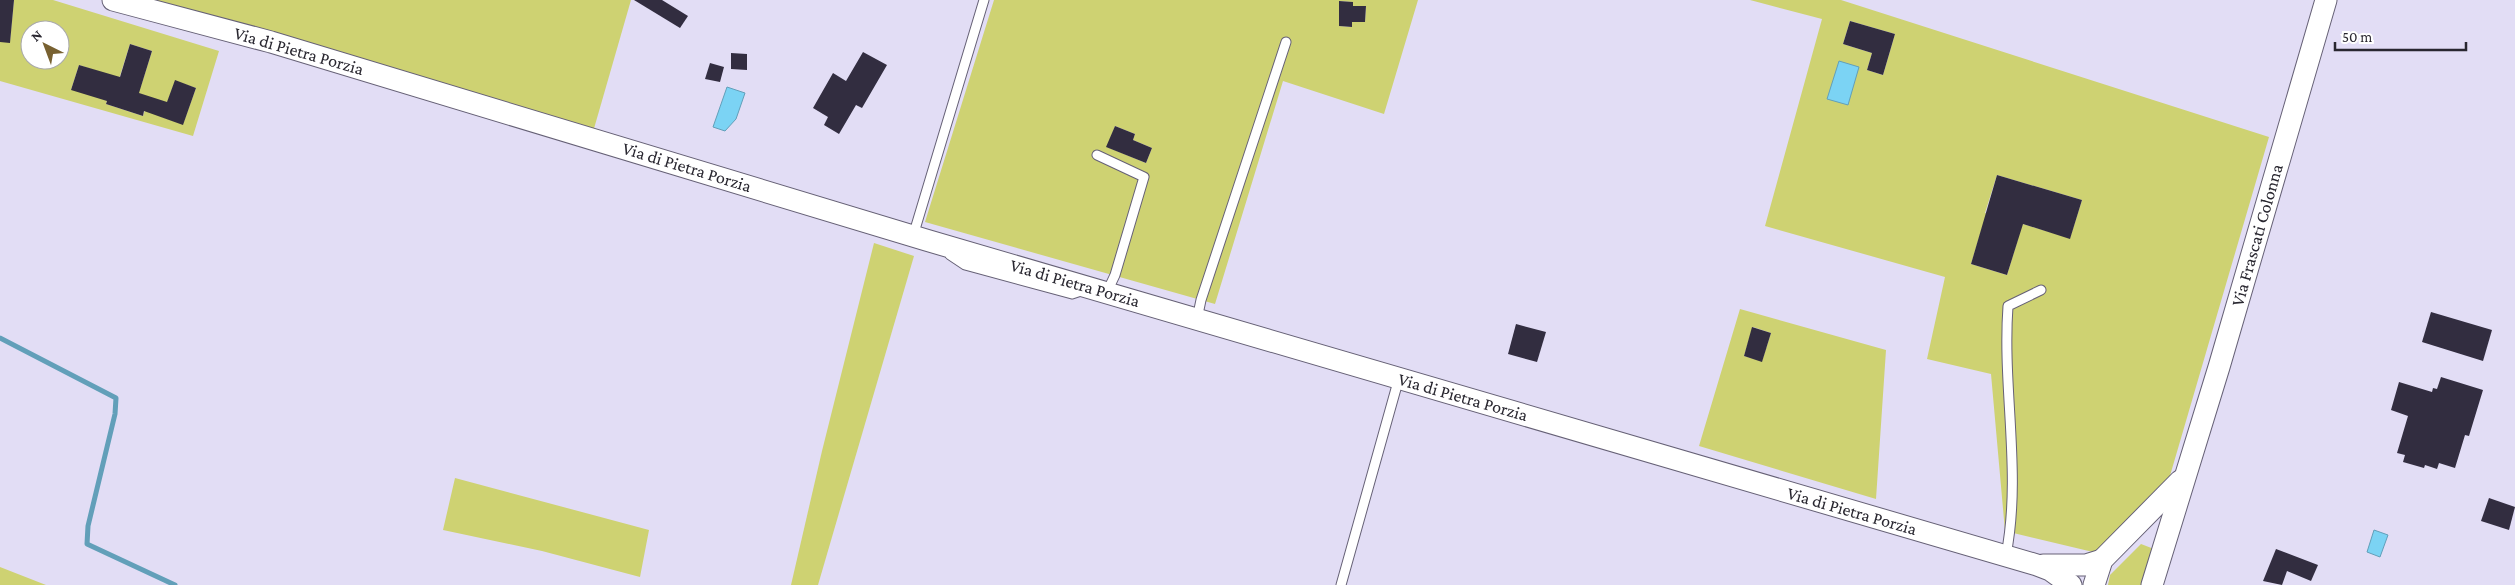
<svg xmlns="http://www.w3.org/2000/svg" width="2515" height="585" font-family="'Crimson Pro',serif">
	<rect width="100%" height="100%" fill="#e2ddf5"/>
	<g fill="#ced272" fill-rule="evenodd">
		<path d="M 14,0 L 53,0 L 219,51 L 193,136 L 0,81 L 0,40 L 10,41 ZM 30,30 L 60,30 L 60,60 L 30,60 ZM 130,44 L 152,51 L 141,86 L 119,79 ZM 79,65 L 103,73 L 71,90 ZM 175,81 L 196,88 L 183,124 L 162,117 ZM 112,85 L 149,97 L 143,116 L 106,104 Z"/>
		<polygon points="142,0 631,0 593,132"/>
		<path d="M 994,0 L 1418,0 L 1384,114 L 1283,81 L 1215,304 L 925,222 ZM 1339,1 L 1352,2 L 1353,6 L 1366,6 L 1365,22 L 1352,22 L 1352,27 L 1339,26 ZM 1115,126 L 1135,134 L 1133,140 L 1152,148 L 1146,163 L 1107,147 Z"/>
		<path d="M 1750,0 L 1841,0 L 2269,137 L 2167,486 L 2118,545 L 2093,552 L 2005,531 L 1991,374 L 1927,359 L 1945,277 L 1765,226 L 1822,19 ZM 1850,21 L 1895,34 L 1883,75 L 1867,70 L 1872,53 L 1843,44 ZM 1997,175 L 2082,200 L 2070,238 L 2016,222 L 2018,239 L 2007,275 L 1971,264 L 1982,228 L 1999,217 L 1985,213 Z"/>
		<polygon points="874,243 914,256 818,585 791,585 822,451"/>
		<path d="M 1740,309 L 1886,350 L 1876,499 L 1699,446 ZM 1753,327 L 1771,333 L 1762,361 L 1744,356 Z"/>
		<polygon points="455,478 649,530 640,577 542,551 443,530"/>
		<polygon points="2141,544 2154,549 2147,585 2108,585 2110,575"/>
		<polygon points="0,567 46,585 0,585"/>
	</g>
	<g fill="#7bd3f4" stroke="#629fb9">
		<polygon points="1839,61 1859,67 1848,105 1827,99"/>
		<polygon points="727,87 745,93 736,119 725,131 713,127"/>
		<polygon points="2374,530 2388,535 2380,557 2367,552"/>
	</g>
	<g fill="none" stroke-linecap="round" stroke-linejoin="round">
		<polyline stroke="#629fb9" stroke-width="5" points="0,338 116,398 115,414 88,526 87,544 175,585"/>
	</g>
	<g fill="#322d40">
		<polygon points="0,0 14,0 10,43 0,42"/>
		<polygon points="634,0 662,0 688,16 680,28"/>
		<polygon points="1339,1 1353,2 1353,6 1366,6 1365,22 1352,22 1352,27 1339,26"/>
		<polygon points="1850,21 1895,34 1883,75 1867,70 1872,53 1843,44"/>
		<polygon points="130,44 152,51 139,93 167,102 175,80 196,88 183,125 144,111 143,116 106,104 107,101 71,90 79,65 120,77"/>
		<polygon points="863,52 887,65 862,108 856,105 839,134 824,125 828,117 813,108 833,73 846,81"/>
		<polygon points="731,53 747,54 747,70 731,69"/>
		<polygon points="710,63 724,67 720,82 705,79"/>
		<polygon points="1115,126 1135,134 1133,140 1152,148 1146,163 1106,147"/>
		<polygon points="1997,175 2082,200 2070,239 2023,224 2007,275 1971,264"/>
		<polygon points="2431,312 2492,330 2483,361 2422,342"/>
		<polygon points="1516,324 1546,332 1537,362 1508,354"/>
		<polygon points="1752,327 1771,333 1762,362 1744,356"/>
		<polygon points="2441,377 2483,390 2469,436 2465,435 2455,468 2439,463 2437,469 2425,465 2424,468 2403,462 2405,455 2397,453 2408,416 2391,410 2399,382 2432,392 2433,388 2437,389"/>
		<polygon points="2489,498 2515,507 2509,530 2481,521"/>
		<polygon points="2276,549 2318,565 2311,581 2287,571 2282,585 2263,581"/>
	</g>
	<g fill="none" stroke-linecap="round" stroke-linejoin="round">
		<defs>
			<g id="service">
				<polyline points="1097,155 1144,177 1115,275 1107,292"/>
				<polyline points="913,236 984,0"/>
				<polyline points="950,255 965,265 1072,294 1084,290"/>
				<polyline points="1197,319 1201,300 1286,42"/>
				<path d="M 2006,555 C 2022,473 2002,389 2008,306 L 2041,290"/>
				<polyline points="1341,585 1399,378"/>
			</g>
			<g id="tertiary">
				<polyline points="113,0 271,42 926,240 2037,565 2050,570 2071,585"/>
				<polyline points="2043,565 2086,565 2102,560"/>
				<polyline points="2094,585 2102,560 2180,481"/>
				<polyline points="2152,585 2219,367 2326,0"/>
			</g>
		</defs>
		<use href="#service" stroke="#666176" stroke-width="11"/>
		<use href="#tertiary" stroke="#666176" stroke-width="23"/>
		<use href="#service" stroke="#fff" stroke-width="9"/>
		<use href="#tertiary" stroke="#fff" stroke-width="21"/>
	</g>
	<g text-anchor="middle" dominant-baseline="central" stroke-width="5" stroke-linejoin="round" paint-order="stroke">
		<g font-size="18" fill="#292730" stroke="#fff">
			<text transform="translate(299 51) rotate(16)">Via di Pietra Porzia</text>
			<text transform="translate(687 167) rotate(17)">Via di Pietra Porzia</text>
			<text transform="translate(2257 235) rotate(-74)">Via Frascati Colonna</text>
			<text transform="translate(1075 283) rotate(16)">Via di Pietra Porzia</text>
			<text transform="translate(1463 397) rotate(16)">Via di Pietra Porzia</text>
			<text transform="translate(1852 511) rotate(16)">Via di Pietra Porzia</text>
		</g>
	</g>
	<g transform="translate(45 45) rotate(318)"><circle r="24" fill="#ffffff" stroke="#a9a9ac"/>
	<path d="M0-4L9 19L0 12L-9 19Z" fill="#786131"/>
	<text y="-8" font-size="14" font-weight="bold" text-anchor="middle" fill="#292730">N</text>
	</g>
	<path d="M2335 42v8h131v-8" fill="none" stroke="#292730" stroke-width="2.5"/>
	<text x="2342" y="42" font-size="15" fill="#292730" stroke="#ffffff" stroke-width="4" paint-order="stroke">50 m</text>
</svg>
